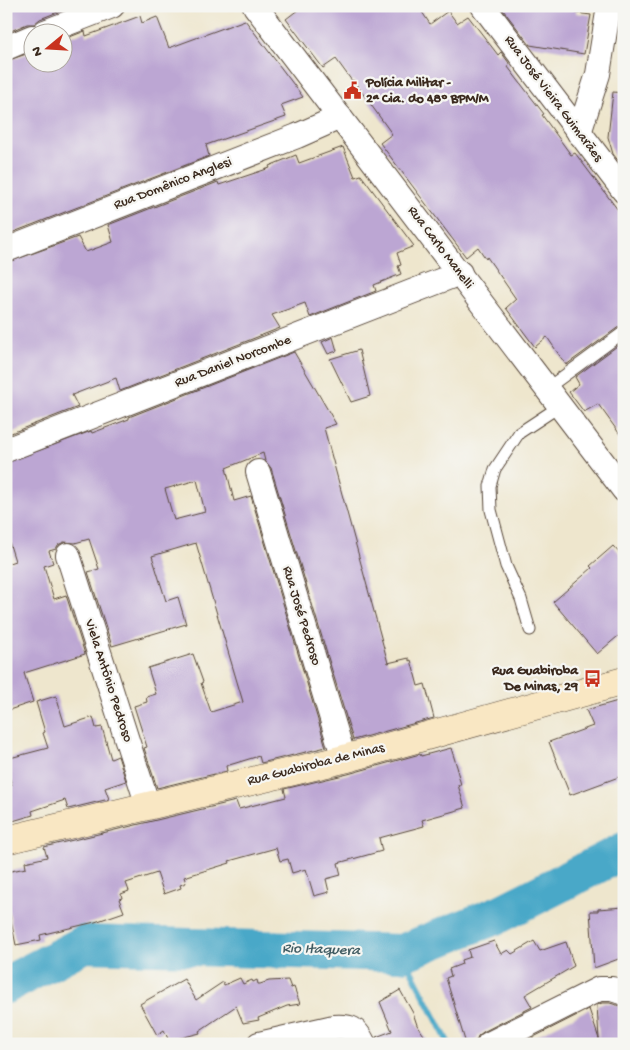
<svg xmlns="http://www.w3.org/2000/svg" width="630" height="1050" font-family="'Gochi Hand',sans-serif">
	<rect width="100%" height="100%" fill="#f6f6f2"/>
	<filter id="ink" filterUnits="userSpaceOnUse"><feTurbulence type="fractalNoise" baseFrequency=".02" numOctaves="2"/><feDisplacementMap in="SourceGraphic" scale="10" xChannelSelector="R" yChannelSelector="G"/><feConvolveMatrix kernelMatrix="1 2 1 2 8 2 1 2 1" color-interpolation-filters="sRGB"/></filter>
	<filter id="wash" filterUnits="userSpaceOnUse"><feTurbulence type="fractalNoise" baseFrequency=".0096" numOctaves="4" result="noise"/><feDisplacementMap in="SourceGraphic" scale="20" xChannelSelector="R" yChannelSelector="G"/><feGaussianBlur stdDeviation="1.12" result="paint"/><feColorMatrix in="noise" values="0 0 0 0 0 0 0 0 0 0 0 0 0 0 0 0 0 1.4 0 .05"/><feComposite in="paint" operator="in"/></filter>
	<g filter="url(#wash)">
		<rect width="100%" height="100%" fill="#eee6cd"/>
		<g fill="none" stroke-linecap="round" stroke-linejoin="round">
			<polyline stroke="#49a8c8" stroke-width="6" points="402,953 449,1044"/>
			<polyline stroke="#49a8c8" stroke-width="38" points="6,985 84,944 402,953 500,914 624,851"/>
		</g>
		<g id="blocks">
			<g fill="#bca6d3" fill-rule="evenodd">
				<polygon points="6,6 73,6 40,19 34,24 27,24 6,33"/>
				<polygon points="303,6 418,6 430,24 448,11 457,23 468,16 498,55 501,52 509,63 508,67 544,114 542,115 571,155 575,153 624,218 624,325 620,326 566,365 547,337 535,347 506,308 516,299 487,257 486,259 478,247 466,257 380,143 392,134 353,80 352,81 336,59 323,68 286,19"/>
				<polygon points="500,6 577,6 576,13 591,15 584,54 530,45"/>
				<polygon points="140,16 142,23 157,17 169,48 245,20 303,97 281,105 286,117 206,145 209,156 6,235 6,61 32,52 32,62 62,62 62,40 85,31 86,36"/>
				<polygon points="613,92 624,93 624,168 613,154 608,137"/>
				<polygon points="343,147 355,177 361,175 414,246 397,253 401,265 398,266 401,274 374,285 376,291 310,317 305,303 272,315 280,328 120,391 116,378 72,395 78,407 6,435 6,263 78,237 86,252 113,242 108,225 218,182 219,185 270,168 269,166 296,155 299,163"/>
				<polygon points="333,337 337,351 328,354 322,342"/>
				<polygon points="624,341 624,440 598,404 584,412 569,392 579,384 575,377"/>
				<polygon points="359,350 370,396 351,402 330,359"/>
				<path d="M 294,352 L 336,424 L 324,428 L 388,663 L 409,658 L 409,661 L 411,660 L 418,686 L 425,684 L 434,718 L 353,740 L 271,468 L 265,461 L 263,453 L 226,468 L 234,501 L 251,496 L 326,747 L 261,763 L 259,756 L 226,766 L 227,771 L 157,788 L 144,748 L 147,747 L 134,706 L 147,702 L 146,697 L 156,694 L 148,668 L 193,654 L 203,682 L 201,683 L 211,712 L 243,702 L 196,543 L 152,556 L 166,601 L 178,597 L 186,624 L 112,646 L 88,572 L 99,569 L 89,539 L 75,543 L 64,542 L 58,545 L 56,549 L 49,551 L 53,563 L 44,566 L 54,599 L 66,595 L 85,654 L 24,673 L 33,702 L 6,711 L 6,564 L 15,561 L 6,532 L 6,463 L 91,431 L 92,433 L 129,419 L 129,417 ZM 197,480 L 205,512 L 174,520 L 165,489 Z"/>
				<polygon points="613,546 624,558 624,631 597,654 553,602 592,568 590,566"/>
				<polygon points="56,696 65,726 93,717 96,728 102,727 111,759 118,756 126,781 105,788 109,799 68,809 65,800 32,811 33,815 6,823 6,787 12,785 6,768 6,759 48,748 43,733 45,732 36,702"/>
				<polygon points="618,701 618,703 624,701 624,775 570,795 549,742 593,726 586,710"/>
				<polygon points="451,748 458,770 457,770 461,785 458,785 465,808 422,820 424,826 379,838 382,851 338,863 341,875 326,879 329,892 314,896 306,869 292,873 288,859 280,861 276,848 229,861 230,863 184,877 186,883 180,885 181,888 164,894 157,873 126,883 129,891 121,894 122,898 119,899 124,912 95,922 40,935 41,940 16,945 6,897 6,872 26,868 25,862 47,857 44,847 236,801 239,809 286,797 284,789 348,774 420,754 421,756"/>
				<polygon points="624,907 624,957 594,968 590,911 598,911 598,909"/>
				<polygon points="494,941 501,954 508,950 512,954 534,941 540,951 566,942 574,966 525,995 532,1007 483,1032 478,1036 476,1041 466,1044 446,978 451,976 449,969 462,964 461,960 470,957 468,950"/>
				<polygon points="240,978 243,984 252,980 253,982 257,980 258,984 260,984 269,981 288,980 291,988 294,987 300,1004 287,1006 258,1018 259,1020 243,1023 236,1006 199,1031 200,1033 169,1041 164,1030 157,1035 140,1004 184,979 196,1000 223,982 224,985"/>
				<polygon points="400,990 413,1013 417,1025 430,1044 378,1044 376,1037 392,1031 380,1002"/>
				<polygon points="602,1003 610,1003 620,1006 624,1013 624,1044 520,1044 589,1009 599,1039 597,1005"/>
			</g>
		</g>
	</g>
	<g filter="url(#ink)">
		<use href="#blocks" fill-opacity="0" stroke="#564638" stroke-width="1"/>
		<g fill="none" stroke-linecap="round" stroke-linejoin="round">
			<defs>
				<g id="lane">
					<polyline points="546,389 624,332"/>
					<polyline points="530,630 521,599 506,566 491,510 490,486 495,469 519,433 560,406"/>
				</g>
				<g id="street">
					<polyline points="255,6 624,490"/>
					<polyline points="483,6 624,191"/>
					<polyline points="45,32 112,6"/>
					<polyline points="6,48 32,37"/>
					<polyline points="579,133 598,74 609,6"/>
					<polyline points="6,250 297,136 340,117"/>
					<polyline points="6,450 460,273"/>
					<polyline points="258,472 344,759"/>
					<polyline points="68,555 148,806"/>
					<path d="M 259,1044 L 334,1027 C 351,1026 356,1028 364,1044"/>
					<polyline points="489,1044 599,989 612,989 624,993"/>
				</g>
				<polyline id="secondary" points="6,840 344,759 624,681"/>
			</defs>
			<use href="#lane" stroke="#564638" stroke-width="13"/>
			<use href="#street" stroke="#564638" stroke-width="26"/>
			<use href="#secondary" stroke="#564638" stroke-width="29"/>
			<use href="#lane" stroke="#fff" stroke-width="11"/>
			<use href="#street" stroke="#fff" stroke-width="24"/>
			<use href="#secondary" stroke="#f9e7c3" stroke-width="28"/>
		</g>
	</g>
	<defs>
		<symbol id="civic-bare" viewBox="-9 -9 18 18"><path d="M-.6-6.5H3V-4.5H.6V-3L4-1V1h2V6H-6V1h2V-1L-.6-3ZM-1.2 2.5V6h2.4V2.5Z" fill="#c8321e" stroke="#f6f6f2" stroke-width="2.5" paint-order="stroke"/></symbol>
		<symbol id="bus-bare" viewBox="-9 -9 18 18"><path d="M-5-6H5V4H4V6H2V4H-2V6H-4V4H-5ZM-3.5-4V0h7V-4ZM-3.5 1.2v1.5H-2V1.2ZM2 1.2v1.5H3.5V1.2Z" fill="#c8321e" stroke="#f6f6f2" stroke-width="2.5" paint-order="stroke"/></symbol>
	</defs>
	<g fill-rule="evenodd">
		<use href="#civic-bare" x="340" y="78" width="25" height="25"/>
		<use href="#bus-bare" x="580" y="666" width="25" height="25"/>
	</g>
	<g text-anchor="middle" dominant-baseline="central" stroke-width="4.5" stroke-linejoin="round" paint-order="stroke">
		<g font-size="14" font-weight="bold" fill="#3b2a1e" stroke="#f6f6f2" text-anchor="start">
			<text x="366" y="83">Polícia Militar -<tspan x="366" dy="16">2ª Cia. do 48º BPM/M</tspan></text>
			<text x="578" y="671" text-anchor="end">Rua Guabiroba<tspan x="578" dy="16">De Minas, 29</tspan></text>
		</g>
		<g font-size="14" fill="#3b2a1e" stroke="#f6f6f2">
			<text transform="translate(553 99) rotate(53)">Rua José Vieira Guimarães</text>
			<text transform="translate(173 184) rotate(-21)">Rua Domênico Anglesi</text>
			<text transform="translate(440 248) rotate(53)">Rua Carlo Manelli</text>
			<text transform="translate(233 362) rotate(-21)">Rua Daniel Norcombe</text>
			<text transform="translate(301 616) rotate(73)">Rua José Pedroso</text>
			<text transform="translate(108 681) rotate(72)">Viela Antônio Pedroso</text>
			<text transform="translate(316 765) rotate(-14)">Rua Guabiroba de Minas</text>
		</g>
		<g font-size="15" font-style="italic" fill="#415c62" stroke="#f6f6f2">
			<text transform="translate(321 950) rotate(2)">Rio Itaquera</text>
		</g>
	</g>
	<rect width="630" height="1050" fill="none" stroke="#f6f6f2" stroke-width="25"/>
	<g transform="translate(48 48) rotate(252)"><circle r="24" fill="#f6f6f2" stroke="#aba49d"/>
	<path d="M0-4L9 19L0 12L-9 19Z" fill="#c8321e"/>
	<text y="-8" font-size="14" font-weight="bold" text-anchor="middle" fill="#3b2a1e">N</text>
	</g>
</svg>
